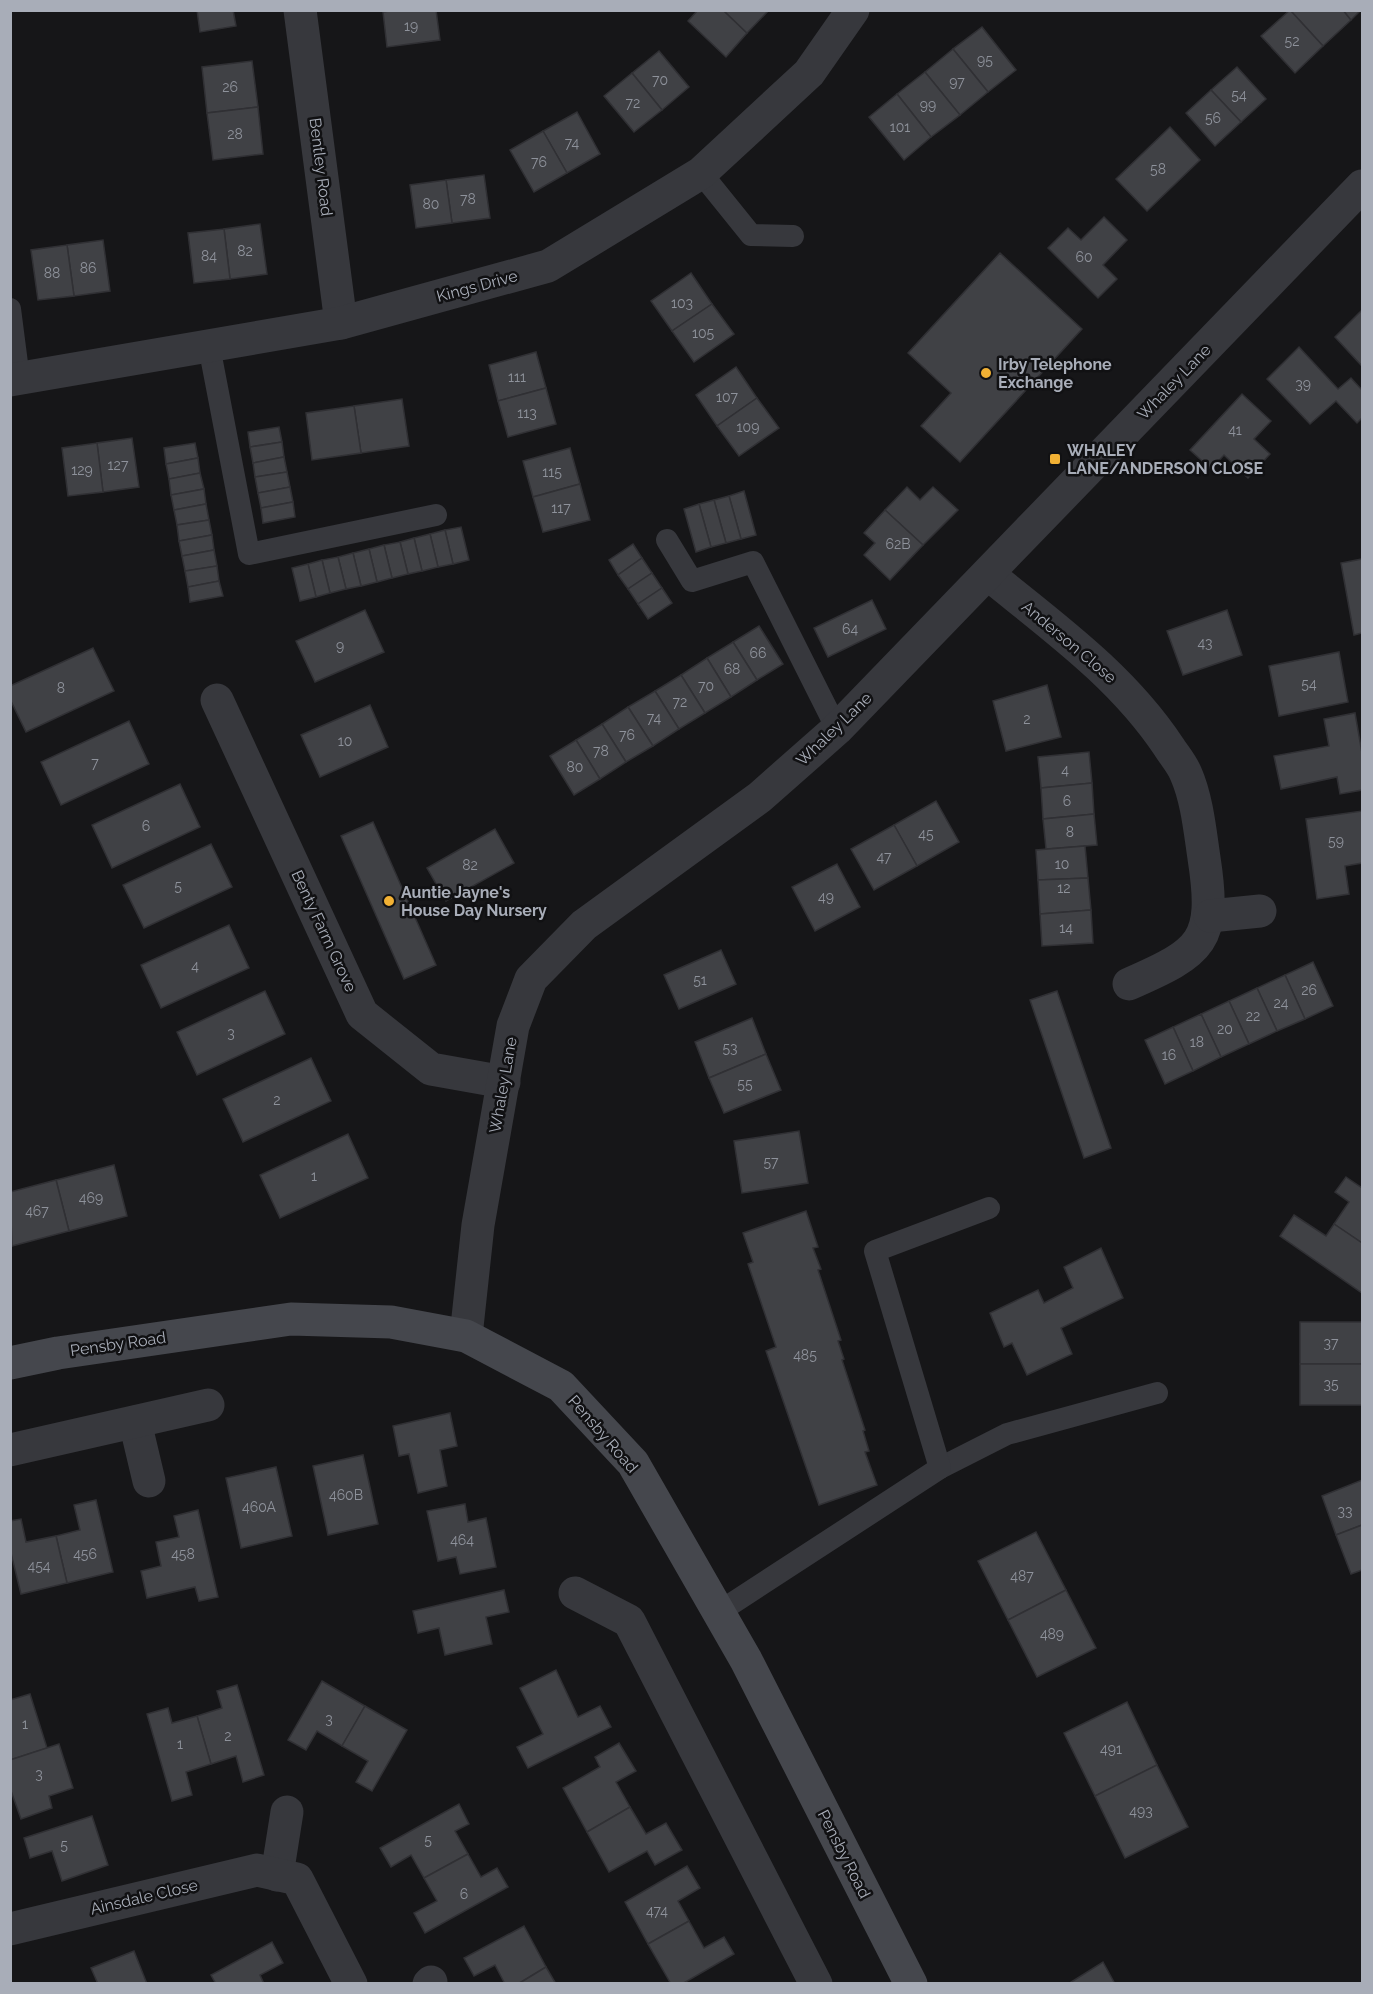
<svg xmlns="http://www.w3.org/2000/svg" width="1373" height="1994" font-family="Raleway,sans-serif">
	<rect width="100%" height="100%" fill="#161618"/>
	<g fill="#404145" stroke="#303034" stroke-width="1.5">
		<polygon points="197,10 233,10 236,26 200,32"/>
		<polygon points="396,10 436,10 440,40 387,47 383,12"/>
		<polygon points="698,10 723,10 747,33 726,57 688,21"/>
		<polygon points="723,10 769,10 747,33"/>
		<polygon points="1290,10 1343,10 1351,20 1323,46"/>
		<polygon points="1290,10 1323,46 1295,73 1261,36"/>
		<polygon points="1343,10 1361,10 1351,20"/>
		<polygon points="982,27 1016,70 988,92 953,49"/>
		<polygon points="953,49 988,92 960,115 925,72"/>
		<polygon points="659,51 689,87 662,110 632,73"/>
		<polygon points="252,61 258,107 207,113 202,67"/>
		<polygon points="1237,67 1266,99 1241,122 1211,90"/>
		<polygon points="925,72 960,115 931,137 897,94"/>
		<polygon points="632,73 662,110 634,132 604,96"/>
		<polygon points="1211,90 1241,122 1215,146 1186,113"/>
		<polygon points="897,94 931,137 904,160 869,117"/>
		<polygon points="258,107 263,154 213,160 207,113"/>
		<polygon points="577,112 600,154 567,173 543,131"/>
		<polygon points="1170,127 1200,160 1147,211 1116,179"/>
		<polygon points="543,131 567,173 534,192 510,150"/>
		<polygon points="484,175 490,218 452,223 446,180"/>
		<polygon points="446,180 452,223 416,228 410,185"/>
		<polygon points="1104,217 1127,240 1103,265 1117,279 1098,298 1048,248 1068,228 1081,240"/>
		<polygon points="260,224 267,274 230,279 224,229"/>
		<polygon points="224,229 230,279 194,283 188,233"/>
		<polygon points="103,240 110,291 74,296 67,245"/>
		<polygon points="67,245 74,296 38,300 31,250"/>
		<polygon points="1000,253 1082,329 960,462 921,426 951,393 908,353"/>
		<polygon points="691,273 712,304 672,331 651,301"/>
		<polygon points="712,304 734,334 694,362 672,331"/>
		<polygon points="1362,310 1362,366 1335,337"/>
		<polygon points="1299,347 1338,389 1351,378 1362,390 1362,418 1357,423 1336,401 1310,424 1267,379"/>
		<polygon points="536,352 546,388 498,401 489,365"/>
		<polygon points="736,367 757,398 717,426 696,395"/>
		<polygon points="546,388 556,424 508,437 498,401"/>
		<polygon points="1242,394 1271,421 1254,439 1270,454 1248,478 1224,455 1211,469 1190,450"/>
		<polygon points="757,398 779,428 739,456 717,426"/>
		<polygon points="402,399 409,446 361,453 354,406"/>
		<polygon points="354,406 361,453 312,460 306,413"/>
		<polygon points="279,427 282,442 250,447 248,432"/>
		<polygon points="132,438 139,487 103,492 97,443"/>
		<polygon points="282,442 284,457 253,463 250,447"/>
		<polygon points="97,443 103,492 68,496 62,448"/>
		<polygon points="195,443 198,458 166,464 164,448"/>
		<polygon points="570,448 580,484 533,497 523,461"/>
		<polygon points="284,457 287,472 255,477 253,463"/>
		<polygon points="198,458 200,473 169,479 166,464"/>
		<polygon points="287,472 290,487 258,493 255,477"/>
		<polygon points="200,473 204,489 171,495 169,479"/>
		<polygon points="580,484 590,520 543,532 533,497"/>
		<polygon points="290,487 293,502 261,508 258,493"/>
		<polygon points="907,487 920,500 933,487 958,510 923,545 885,510"/>
		<polygon points="204,489 206,504 174,510 171,495"/>
		<polygon points="744,491 756,535 741,539 729,496"/>
		<polygon points="729,496 741,539 726,543 714,500"/>
		<polygon points="714,500 726,543 711,547 699,504"/>
		<polygon points="293,502 295,517 263,523 261,508"/>
		<polygon points="206,504 209,520 177,525 174,510"/>
		<polygon points="699,504 711,547 696,552 684,509"/>
		<polygon points="885,510 923,545 890,580 864,555 875,543 864,533"/>
		<polygon points="209,520 212,535 179,541 177,525"/>
		<polygon points="461,527 469,560 453,564 445,530"/>
		<polygon points="445,530 453,564 438,567 430,534"/>
		<polygon points="430,534 438,567 422,571 414,538"/>
		<polygon points="212,535 214,550 182,556 179,541"/>
		<polygon points="414,538 422,571 408,574 400,542"/>
		<polygon points="400,542 408,574 392,578 384,545"/>
		<polygon points="633,544 642,558 618,575 609,560"/>
		<polygon points="384,545 392,578 377,582 369,549"/>
		<polygon points="369,549 377,582 361,586 353,553"/>
		<polygon points="214,550 217,566 185,571 182,556"/>
		<polygon points="353,553 361,586 346,589 338,557"/>
		<polygon points="338,557 346,589 330,593 322,560"/>
		<polygon points="642,558 652,573 628,589 618,575"/>
		<polygon points="1362,559 1362,633 1354,635 1341,563"/>
		<polygon points="322,560 330,593 316,597 308,564"/>
		<polygon points="308,564 316,597 300,601 292,568"/>
		<polygon points="217,566 219,581 188,587 185,571"/>
		<polygon points="652,573 662,588 638,604 628,589"/>
		<polygon points="219,581 223,596 190,602 188,587"/>
		<polygon points="662,588 672,603 648,619 638,604"/>
		<polygon points="872,600 886,629 828,657 814,628"/>
		<polygon points="365,610 384,652 315,682 296,641"/>
		<polygon points="1227,610 1242,655 1183,675 1167,631"/>
		<polygon points="759,626 783,664 757,680 733,642"/>
		<polygon points="733,642 757,680 731,697 707,658"/>
		<polygon points="93,648 114,691 26,732 10,699 10,686"/>
		<polygon points="1339,652 1348,702 1279,716 1269,666"/>
		<polygon points="707,658 731,697 705,713 681,675"/>
		<polygon points="681,675 705,713 679,729 655,691"/>
		<polygon points="1047,685 1061,737 1006,751 993,701"/>
		<polygon points="655,691 679,729 653,746 628,707"/>
		<polygon points="370,705 388,747 320,777 301,735"/>
		<polygon points="628,707 653,746 626,762 602,724"/>
		<polygon points="1355,713 1362,753 1362,790 1340,794 1337,777 1281,789 1274,756 1329,746 1324,719"/>
		<polygon points="129,721 149,764 61,805 41,762"/>
		<polygon points="602,724 626,762 600,779 576,740"/>
		<polygon points="576,740 600,779 574,795 550,756"/>
		<polygon points="1089,752 1092,783 1041,788 1038,757"/>
		<polygon points="1092,783 1094,814 1043,819 1041,788"/>
		<polygon points="180,784 200,827 112,868 92,825"/>
		<polygon points="936,801 959,842 917,866 894,825"/>
		<polygon points="1362,811 1362,863 1345,866 1349,894 1317,899 1306,819"/>
		<polygon points="1094,814 1097,845 1046,849 1043,819"/>
		<polygon points="373,822 436,965 404,979 341,836"/>
		<polygon points="894,825 917,866 874,890 851,849"/>
		<polygon points="495,829 514,863 446,901 427,868"/>
		<polygon points="211,844 232,887 144,928 123,885"/>
		<polygon points="1085,846 1088,878 1038,880 1036,850"/>
		<polygon points="837,864 860,907 815,931 792,887"/>
		<polygon points="1088,878 1091,910 1040,914 1038,880"/>
		<polygon points="1091,910 1093,943 1042,946 1040,914"/>
		<polygon points="229,925 249,968 161,1008 141,965"/>
		<polygon points="721,950 736,984 679,1009 664,975"/>
		<polygon points="1313,962 1333,1006 1305,1019 1285,975"/>
		<polygon points="1285,975 1305,1019 1277,1031 1257,988"/>
		<polygon points="1257,988 1277,1031 1249,1044 1229,1001"/>
		<polygon points="265,991 285,1034 197,1075 177,1032"/>
		<polygon points="1057,991 1111,1148 1084,1158 1030,1000"/>
		<polygon points="1229,1001 1249,1044 1221,1057 1201,1014"/>
		<polygon points="1201,1014 1221,1057 1193,1071 1173,1027"/>
		<polygon points="752,1018 766,1054 709,1078 695,1042"/>
		<polygon points="1173,1027 1193,1071 1165,1084 1145,1040"/>
		<polygon points="766,1054 781,1090 724,1113 709,1078"/>
		<polygon points="311,1058 331,1101 243,1142 223,1099"/>
		<polygon points="799,1131 808,1183 742,1193 734,1141"/>
		<polygon points="348,1134 368,1178 280,1218 260,1175"/>
		<polygon points="114,1165 127,1216 69,1231 56,1180"/>
		<polygon points="1346,1177 1362,1188 1362,1243 1334,1224 1349,1202 1335,1192"/>
		<polygon points="56,1180 69,1231 12,1246 10,1192"/>
		<polygon points="806,1211 818,1247 813,1248 821,1269 818,1270 841,1340 838,1341 844,1359 842,1360 865,1430 863,1431 869,1451 865,1452 877,1485 819,1505 766,1351 776,1347 748,1264 753,1262 743,1233"/>
		<polygon points="1294,1215 1326,1236 1334,1224 1362,1243 1362,1293 1280,1236"/>
		<polygon points="1101,1248 1123,1298 1061,1328 1072,1354 1027,1375 1012,1343 1004,1347 990,1313 1038,1290 1044,1303 1073,1288 1064,1267"/>
		<rect x="1300" y="1322" width="62" height="42"/>
		<rect x="1300" y="1364" width="62" height="41"/>
		<polygon points="450,1413 457,1446 440,1450 447,1486 418,1493 409,1454 399,1456 393,1426"/>
		<polygon points="363,1455 378,1524 328,1535 313,1466"/>
		<polygon points="276,1467 292,1536 241,1548 226,1478"/>
		<polygon points="1362,1480 1362,1525 1336,1535 1322,1496"/>
		<polygon points="96,1500 113,1572 67,1583 56,1536 80,1530 74,1505"/>
		<polygon points="465,1504 468,1522 486,1518 496,1567 460,1574 456,1557 438,1561 427,1511"/>
		<polygon points="198,1510 218,1597 199,1601 195,1587 147,1598 141,1571 161,1566 156,1542 179,1537 174,1516"/>
		<polygon points="21,1519 26,1542 56,1536 67,1583 21,1594 10,1549 10,1521"/>
		<polygon points="1362,1525 1362,1570 1351,1574 1336,1535"/>
		<polygon points="1036,1532 1066,1590 1008,1620 978,1561"/>
		<polygon points="504,1590 509,1612 486,1617 492,1644 445,1655 439,1628 418,1633 413,1611"/>
		<polygon points="1066,1590 1096,1648 1037,1677 1008,1620"/>
		<polygon points="556,1670 578,1717 600,1706 611,1727 528,1768 517,1747 543,1734 520,1688"/>
		<polygon points="322,1681 365,1706 342,1746 317,1731 306,1750 288,1740"/>
		<polygon points="237,1685 264,1775 243,1782 236,1756 211,1764 197,1716 222,1708 217,1691"/>
		<polygon points="30,1694 47,1748 10,1760 10,1700"/>
		<polygon points="1127,1702 1157,1765 1095,1796 1064,1733"/>
		<polygon points="365,1706 407,1730 372,1791 356,1782 368,1761 342,1746"/>
		<polygon points="168,1708 172,1723 197,1716 211,1764 186,1772 192,1795 172,1801 147,1714"/>
		<polygon points="619,1743 636,1771 616,1782 630,1807 587,1832 563,1788 600,1767 595,1757"/>
		<polygon points="59,1744 73,1788 49,1796 52,1808 21,1819 10,1788 10,1760"/>
		<polygon points="1157,1765 1188,1827 1125,1858 1095,1796"/>
		<polygon points="459,1804 469,1824 455,1831 468,1854 424,1878 411,1855 391,1867 380,1848"/>
		<polygon points="630,1807 646,1834 666,1823 682,1850 655,1865 647,1851 609,1872 587,1832"/>
		<polygon points="92,1816 108,1865 62,1881 52,1851 30,1858 24,1838"/>
		<polygon points="468,1854 481,1877 497,1868 508,1887 425,1933 414,1913 437,1901 424,1878"/>
		<polygon points="687,1866 700,1888 678,1901 689,1921 648,1944 625,1902"/>
		<polygon points="689,1921 704,1948 724,1937 734,1954 682,1984 671,1984 648,1944"/>
		<polygon points="524,1926 546,1967 518,1984 505,1984 495,1965 474,1976 464,1958"/>
		<polygon points="272,1942 283,1963 260,1975 264,1984 216,1984 211,1975"/>
		<polygon points="134,1951 147,1984 98,1984 91,1968"/>
		<polygon points="1103,1962 1115,1984 1068,1984"/>
		<polygon points="546,1967 556,1984 518,1984"/>
	</g>
	<g fill="none" stroke-linecap="round" stroke-linejoin="round">
		<g stroke="#37383d" stroke-width="22">
			<polyline points="701,173 751,235 793,236"/>
			<polyline points="10,309 19,379"/>
			<polyline points="209,346 249,554 436,515"/>
			<polyline points="667,540 692,581 753,562 837,729"/>
			<polyline points="940,1468 1007,1434 1157,1393"/>
			<polyline points="719,1612 940,1468 875,1251 989,1208"/>
		</g>
		<g stroke="#37383d" stroke-width="33">
			<polyline points="300,10 341,323"/>
			<polyline points="10,380 341,323 548,266 701,173 809,73 853,10"/>
			<path d="M 988,574 C 1053,627 1122,676 1169,747 C 1174,755 1182,764 1186,774 C 1197,799 1200,831 1204,858 C 1217,942 1202,952 1129,984"/>
			<polyline points="217,700 362,1014 431,1069 504,1082"/>
			<polyline points="1210,916 1260,911"/>
			<polyline points="466,1336 478,1225 513,1026 531,979 584,925 760,797 837,729 1362,186"/>
			<polyline points="135,1422 149,1481"/>
			<polyline points="10,1450 208,1405"/>
			<polyline points="575,1593 629,1621 816,1984"/>
			<polyline points="277,1875 287,1812"/>
			<polyline points="10,1929 257,1870 297,1879 351,1984"/>
			<polyline points="429,1984 431,1982"/>
		</g>
		<polyline stroke="#45474d" stroke-width="33" points="10,1363 58,1353 291,1319 391,1322 466,1336 561,1386 633,1463 746,1660 911,1984"/>
	</g>
	<g fill="#f2b134" stroke="#111113" stroke-width="2">
		<circle cx="986" cy="373" r="6"/>
		<rect x="1049" y="453" width="12" height="12" rx="3"/>
		<circle cx="389" cy="901" r="6"/>
	</g>
	<g text-anchor="middle" dominant-baseline="central" stroke-width="5" stroke-linejoin="round" paint-order="stroke">
		<g font-size="14" fill="#8e929b">
			<text x="411" y="26">19</text>
			<text x="1292" y="41">52</text>
			<text x="985" y="60">95</text>
			<text x="660" y="80">70</text>
			<text x="957" y="82">97</text>
			<text x="230" y="87">26</text>
			<text x="1239" y="95">54</text>
			<text x="633" y="103">72</text>
			<text x="928" y="105">99</text>
			<text x="1213" y="118">56</text>
			<text x="900" y="127">101</text>
			<text x="235" y="134">28</text>
			<text x="572" y="143">74</text>
			<text x="539" y="162">76</text>
			<text x="1158" y="169">58</text>
			<text x="468" y="199">78</text>
			<text x="431" y="204">80</text>
			<text x="245" y="251">82</text>
			<text x="209" y="256">84</text>
			<text x="1084" y="257">60</text>
			<text x="88" y="268">86</text>
			<text x="52" y="273">88</text>
			<text x="682" y="303">103</text>
			<text x="703" y="333">105</text>
			<text x="517" y="377">111</text>
			<text x="1303" y="384">39</text>
			<text x="727" y="397">107</text>
			<text x="527" y="413">113</text>
			<text x="748" y="427">109</text>
			<text x="1235" y="430">41</text>
			<text x="118" y="465">127</text>
			<text x="82" y="470">129</text>
			<text x="552" y="472">115</text>
			<text x="561" y="508">117</text>
			<text x="898" y="544">62B</text>
			<text x="850" y="629">64</text>
			<text x="1205" y="643">43</text>
			<text x="340" y="646">9</text>
			<text x="758" y="653">66</text>
			<text x="732" y="669">68</text>
			<text x="1309" y="684">54</text>
			<text x="706" y="686">70</text>
			<text x="61" y="688">8</text>
			<text x="680" y="702">72</text>
			<text x="654" y="718">74</text>
			<text x="1027" y="719">2</text>
			<text x="627" y="735">76</text>
			<text x="345" y="741">10</text>
			<text x="601" y="751">78</text>
			<text x="95" y="763">7</text>
			<text x="575" y="767">80</text>
			<text x="1065" y="770">4</text>
			<text x="1067" y="801">6</text>
			<text x="146" y="826">6</text>
			<text x="1070" y="832">8</text>
			<text x="926" y="834">45</text>
			<text x="1336" y="841">59</text>
			<text x="884" y="857">47</text>
			<text x="1062" y="864">10</text>
			<text x="470" y="865">82</text>
			<text x="178" y="886">5</text>
			<text x="1064" y="888">12</text>
			<text x="826" y="897">49</text>
			<text x="1066" y="928">14</text>
			<text x="195" y="966">4</text>
			<text x="700" y="980">51</text>
			<text x="1309" y="990">26</text>
			<text x="1281" y="1003">24</text>
			<text x="1253" y="1016">22</text>
			<text x="1225" y="1029">20</text>
			<text x="231" y="1033">3</text>
			<text x="1197" y="1042">18</text>
			<text x="730" y="1048">53</text>
			<text x="1169" y="1055">16</text>
			<text x="745" y="1084">55</text>
			<text x="277" y="1100">2</text>
			<text x="771" y="1162">57</text>
			<text x="314" y="1176">1</text>
			<text x="91" y="1198">469</text>
			<text x="37" y="1211">467</text>
			<text x="1331" y="1343">37</text>
			<text x="805" y="1355">485</text>
			<text x="1331" y="1384">35</text>
			<text x="346" y="1495">460B</text>
			<text x="259" y="1507">460A</text>
			<text x="1345" y="1511">33</text>
			<text x="462" y="1540">464</text>
			<text x="85" y="1554">456</text>
			<text x="183" y="1554">458</text>
			<text x="39" y="1566">454</text>
			<text x="1022" y="1576">487</text>
			<text x="1052" y="1634">489</text>
			<text x="329" y="1719">3</text>
			<text x="25" y="1724">1</text>
			<text x="228" y="1736">2</text>
			<text x="180" y="1744">1</text>
			<text x="1111" y="1749">491</text>
			<text x="39" y="1774">3</text>
			<text x="1141" y="1811">493</text>
			<text x="428" y="1840">5</text>
			<text x="64" y="1845">5</text>
			<text x="464" y="1894">6</text>
			<text x="657" y="1911">474</text>
		</g>
		<g font-size="16" fill="#a8adb8" stroke="#111113">
			<text transform="translate(321 167) rotate(83)">Bentley Road</text>
			<text transform="translate(477 286) rotate(-15)">Kings Drive</text>
			<text transform="translate(1174 382) rotate(-46)">Whaley Lane</text>
			<text transform="translate(1069 642) rotate(40)">Anderson Close</text>
			<text transform="translate(834 729) rotate(-44)">Whaley Lane</text>
			<text transform="translate(324 931) rotate(65)">Benty Farm Grove</text>
			<text transform="translate(503 1085) rotate(-80)">Whaley Lane</text>
			<text transform="translate(118 1344) rotate(-8)">Pensby Road</text>
			<text transform="translate(603 1434) rotate(49)">Pensby Road</text>
			<text transform="translate(844 1854) rotate(63)">Pensby Road</text>
			<text transform="translate(144 1897) rotate(-13)">Ainsdale Close</text>
		</g>
		<g font-size="16" font-weight="bold" fill="#a8adb8" stroke="#111113" text-anchor="start">
			<text x="998" y="364">Irby Telephone<tspan x="998" dy="18">Exchange</tspan></text>
			<text x="1067" y="450">WHALEY<tspan x="1067" dy="18">LANE/ANDERSON CLOSE</tspan></text>
			<text x="401" y="892">Auntie Jayne's<tspan x="401" dy="18">House Day Nursery</tspan></text>
		</g>
	</g>
	<rect width="1373" height="1994" fill="none" stroke="#a8adb8" stroke-width="24"/>
</svg>
